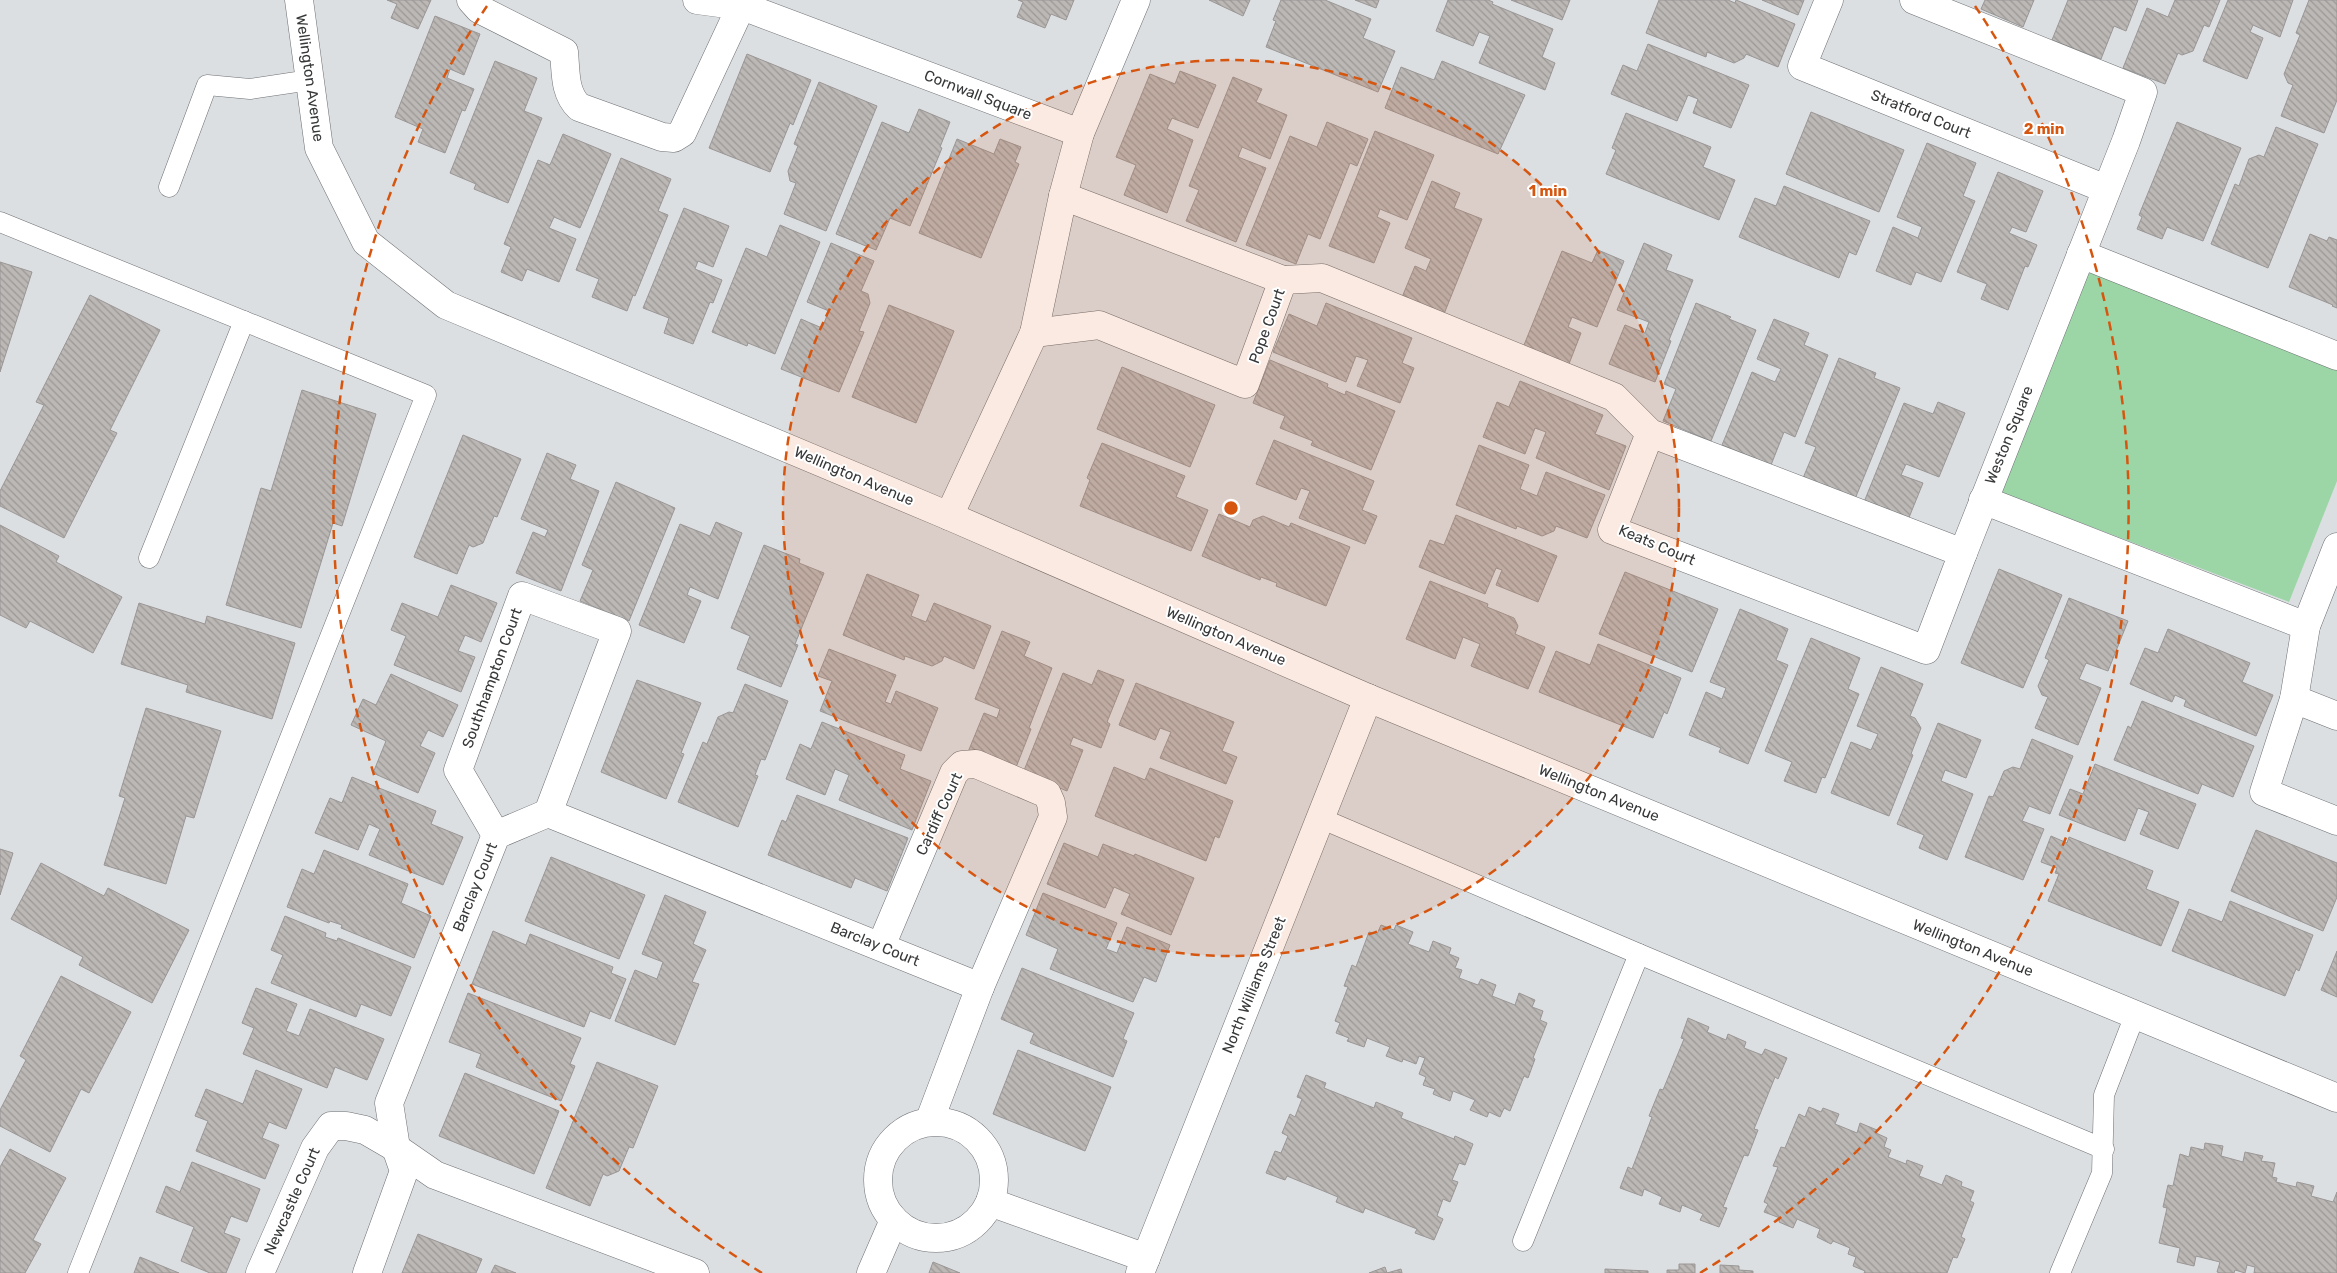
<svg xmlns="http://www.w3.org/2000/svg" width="2337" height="1273" font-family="Rubik,sans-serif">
	<defs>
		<pattern id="building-back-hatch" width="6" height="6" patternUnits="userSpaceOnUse" patternTransform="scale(1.25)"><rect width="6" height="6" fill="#bcb8b6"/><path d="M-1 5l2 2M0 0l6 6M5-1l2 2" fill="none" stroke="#9a9795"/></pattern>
	</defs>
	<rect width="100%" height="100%" fill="#dcdfe2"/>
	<polygon fill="#9cd6a6" points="2086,267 2337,366 2337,481 2289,602 1997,491"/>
	<g fill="url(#building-back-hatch)" stroke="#9a9695">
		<polygon points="387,0 431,0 418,29 391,18 397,4"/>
		<polygon points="1018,0 1074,0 1066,20 1051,14 1045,28 1017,17 1023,2"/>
		<polygon points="1209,0 1250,0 1243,16"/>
		<polygon points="1281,0 1325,0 1371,19 1363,38 1395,51 1378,92 1266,47 1276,21 1273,20"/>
		<polygon points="1355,0 1379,0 1376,8"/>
		<polygon points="1448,0 1488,0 1493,2 1492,4 1553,29 1542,57 1555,63 1545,90 1479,63 1490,36 1479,32 1473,46 1436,31"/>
		<polygon points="1511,0 1570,0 1562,20"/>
		<polygon points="1659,0 1728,0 1735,3 1736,0 1795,24 1778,67 1746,54 1744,58 1734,63 1707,52 1706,57 1646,33"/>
		<polygon points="1762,0 1804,0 1798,15"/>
		<polygon points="1985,0 2034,0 2023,27 1981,9"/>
		<polygon points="2068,0 2138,0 2126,31 2114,26 2101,59 2052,40"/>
		<polygon points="2175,0 2220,0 2209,27 2204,25 2193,51 2182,55 2178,53 2165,84 2123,68 2147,8 2168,17"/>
		<polygon points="2228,0 2293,0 2280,37 2253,25 2250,32 2263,38 2247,79 2203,61"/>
		<polygon points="2309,0 2337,0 2337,100 2324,133 2281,116 2293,85 2288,83 2284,74 2300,35 2296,33"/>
		<polygon points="435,16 480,34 464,75 450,69 447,78 474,89 465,111 462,110 445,153 418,142 423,129 395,117"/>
		<polygon points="1648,44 1749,85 1731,128 1693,113 1698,99 1688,95 1677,121 1611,94 1623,65 1637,71"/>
		<polygon points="747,54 811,80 793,125 790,123 770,172 709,148"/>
		<polygon points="495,61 537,78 524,111 542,118 508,203 474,189 476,184 450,173"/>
		<polygon points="1442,61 1525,95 1498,154 1385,108 1401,67 1434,80"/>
		<polygon points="1180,71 1216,85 1198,128 1172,118 1167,129 1193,140 1167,213 1124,195 1136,165 1116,157 1150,74 1175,84"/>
		<polygon points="1233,77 1262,89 1256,102 1287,115 1270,159 1242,147 1238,157 1266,168 1236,242 1186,221 1199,190 1189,186"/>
		<polygon points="819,82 877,106 826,231 784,214 796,183 790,181 788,171 798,146 794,144"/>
		<polygon points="919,109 950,122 940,147 942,148 910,226 890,218 876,250 836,234 882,122 909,133"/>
		<polygon points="1811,112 1904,150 1879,212 1786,174"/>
		<polygon points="1626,113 1711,147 1703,167 1735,180 1719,220 1606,174 1616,150 1612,148"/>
		<polygon points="1327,122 1368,139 1357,166 1350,163 1320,239 1308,234 1296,264 1246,245 1290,136 1317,147"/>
		<polygon points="2177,122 2241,148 2203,241 2167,227 2162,239 2137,229 2142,217 2139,215"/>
		<polygon points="2276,127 2318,144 2268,268 2211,244 2235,184 2239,186 2249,159 2259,155 2264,157"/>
		<polygon points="1375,131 1434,155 1407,220 1380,209 1377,217 1390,223 1374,263 1329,246"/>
		<polygon points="563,134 611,154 580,228 554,217 549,228 576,239 559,282 527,269 522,281 501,272 511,247 504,244 538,160 550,165"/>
		<polygon points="957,139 994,154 1000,139 1021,147 1015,162 1019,164 981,258 919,233"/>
		<polygon points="1927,143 1976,163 1963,196 1975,201 1941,282 1916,272 1911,285 1876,271 1893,227 1918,238 1922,227 1897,217"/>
		<polygon points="621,158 671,179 658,211 668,215 635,296 633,295 627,311 592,297 599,279 576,270"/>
		<polygon points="1998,172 2043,191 2026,232 2012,227 2009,233 2037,245 2028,267 2025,266 2008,310 1981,299 1987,284 1957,272"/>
		<polygon points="1432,181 1460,193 1454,208 1482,219 1442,319 1400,302 1415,266 1426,271 1431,259 1405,248"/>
		<polygon points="1784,186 1870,221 1856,255 1849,252 1839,278 1739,237 1755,198 1776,206"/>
		<polygon points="684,208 729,226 713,267 698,261 695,269 722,280 713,303 710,302 693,344 664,333 669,318 643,308"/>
		<polygon points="780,225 820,242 775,354 748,343 747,346 712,332 746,248 767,257"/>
		<polygon points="2310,234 2327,241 2329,237 2337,240 2337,308 2332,306 2333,305 2289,287"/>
		<polygon points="831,243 874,261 861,291 868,294 870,303 859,331 864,332 839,392 781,369 801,319 822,328 829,311 807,302"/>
		<polygon points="1644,243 1672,255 1666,270 1693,280 1669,340 1671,341 1655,382 1609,364 1625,325 1645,333 1649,322 1617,310"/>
		<polygon points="1598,250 1624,261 1597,327 1572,317 1568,327 1581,333 1567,369 1522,350 1562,251 1592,263"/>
		<polygon points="0,262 32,272 0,372"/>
		<polygon points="90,295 160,330 110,430 117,433 64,538 0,506 0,491 44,405 36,402"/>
		<polygon points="1326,303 1412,338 1402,363 1414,368 1400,403 1357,386 1368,360 1356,356 1346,382 1273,352 1289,314 1317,326"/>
		<polygon points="1696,303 1731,317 1729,319 1756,330 1711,441 1663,421 1676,389 1664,384"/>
		<polygon points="889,305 954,331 916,423 852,397"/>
		<polygon points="1774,319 1809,333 1804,345 1828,355 1795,437 1784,432 1771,465 1722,445 1752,372 1775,382 1781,369 1757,359"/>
		<polygon points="1839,358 1876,373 1874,378 1900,388 1855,499 1803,478 1816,447 1805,443"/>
		<polygon points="1270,360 1328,384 1327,387 1345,395 1346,391 1395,411 1371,470 1311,445 1313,441 1280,428 1285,416 1253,403"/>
		<polygon points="1122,367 1215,405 1190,467 1097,429"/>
		<polygon points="1520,381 1603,415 1595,434 1626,446 1609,490 1536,458 1546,432 1535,428 1525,454 1483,437 1497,402 1509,407"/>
		<polygon points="302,390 376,414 342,526 333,523 301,628 226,605 261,488 271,491"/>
		<polygon points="1938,402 1965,413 1939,477 1906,464 1901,475 1923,483 1908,520 1864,502 1904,403 1933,414"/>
		<polygon points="463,435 521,459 497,517 494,516 483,543 473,547 469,545 457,574 414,557"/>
		<polygon points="1274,440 1374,481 1362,510 1377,516 1365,544 1299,518 1310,491 1301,488 1296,500 1256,484"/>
		<polygon points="1102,443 1185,476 1176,497 1208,510 1191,551 1080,506 1090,480 1087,478"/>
		<polygon points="1479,445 1529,465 1520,489 1537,496 1546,472 1605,495 1587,538 1556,526 1554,531 1542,536 1517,526 1516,529 1456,505"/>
		<polygon points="547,453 576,465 570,479 599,491 561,591 516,573 533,532 545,537 548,530 521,519"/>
		<polygon points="616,482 675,508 629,621 580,601 593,570 582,565"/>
		<polygon points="1219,514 1250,527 1253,520 1263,516 1289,527 1291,523 1350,547 1326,606 1276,586 1277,583 1261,577 1260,580 1202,556"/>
		<polygon points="1456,515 1557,556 1538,602 1496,585 1502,570 1496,568 1485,594 1419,567 1430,540 1444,545"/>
		<polygon points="716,522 742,533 718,599 690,587 687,595 701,601 684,643 639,625 680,524 710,536"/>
		<polygon points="0,525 59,556 56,562 122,597 93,653 30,621 26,628 0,615"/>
		<polygon points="764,545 800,559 799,563 824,573 795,644 798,645 781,687 737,669 750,636 731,628"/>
		<polygon points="1999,569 2062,595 2023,688 1961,663"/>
		<polygon points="1625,572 1718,609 1692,672 1599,634"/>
		<polygon points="867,574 919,595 911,616 926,622 934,603 991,626 974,669 944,656 942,661 932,666 905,656 904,660 843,635"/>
		<polygon points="1430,581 1488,604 1487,607 1514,618 1518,626 1515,634 1545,647 1528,689 1471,666 1480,644 1463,637 1455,659 1406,639"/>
		<polygon points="451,585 497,603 481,642 465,635 458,651 475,657 461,692 394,665 406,636 391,630 402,603 438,617"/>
		<polygon points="2069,598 2128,621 2108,671 2086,663 2079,679 2101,688 2078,745 2035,728 2048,697 2042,695 2038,686 2049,660 2045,658"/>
		<polygon points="139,603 205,624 207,616 295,643 272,719 186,692 188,685 121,664"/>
		<polygon points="1740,609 1788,629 1776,660 1788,665 1748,764 1719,752 1721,748 1689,735 1706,692 1722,699 1726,688 1710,682"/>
		<polygon points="2168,629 2250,663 2242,682 2273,695 2256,736 2184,706 2186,700 2175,695 2172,702 2130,684 2145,648 2158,653"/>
		<polygon points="1002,631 1030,642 1024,656 1052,668 1029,728 1031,729 1015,770 968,752 984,713 997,718 1000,709 975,699"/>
		<polygon points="1811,638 1860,658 1848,689 1859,694 1825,778 1822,777 1816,793 1784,781 1792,762 1765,751"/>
		<polygon points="1598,644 1681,678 1667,714 1664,712 1653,738 1539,692 1556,651 1590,665"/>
		<polygon points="829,649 896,675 885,702 891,704 896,691 938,708 921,751 820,711 832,681 818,676"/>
		<polygon points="1881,667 1923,684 1910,716 1915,718 1921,728 1911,754 1913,755 1889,816 1831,793 1851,742 1871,750 1878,734 1857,726"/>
		<polygon points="1098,670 1124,680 1107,722 1110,724 1101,748 1073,737 1070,745 1083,750 1067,791 1023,773 1063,673 1092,685"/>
		<polygon points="391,674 458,705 443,737 428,730 420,746 435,753 418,793 373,773 386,741 351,725 363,699 376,705"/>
		<polygon points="637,680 701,703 681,753 684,754 666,799 601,772"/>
		<polygon points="1136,683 1234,722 1222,751 1237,757 1226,784 1160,758 1171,732 1160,728 1155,740 1119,725"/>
		<polygon points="745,684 788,701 765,760 761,759 755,775 758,776 738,827 678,802 703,742 707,744 718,717 729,712 733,713"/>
		<polygon points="2142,701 2254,746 2233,797 2202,784 2198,794 2114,760 2128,726 2131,728"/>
		<polygon points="146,708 221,731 194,818 186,816 166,884 104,865 125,798 119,796"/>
		<polygon points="822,722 905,755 900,769 931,781 912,830 839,800 849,775 835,769 825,795 786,779 800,744 811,749"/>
		<polygon points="1938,723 1981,740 1966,778 1945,770 1941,781 1973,794 1947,860 1919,848 1924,835 1897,824"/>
		<polygon points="2032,739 2073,756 2050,814 2029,806 2022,821 2044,829 2023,880 1965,857 1989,796 1993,797 2004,771 2013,767 2020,769"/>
		<polygon points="2095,764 2196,804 2178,849 2140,834 2149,812 2138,808 2125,841 2059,815 2070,789 2083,794"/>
		<polygon points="1114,767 1145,780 1150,768 1233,801 1219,838 1215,836 1206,861 1095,816"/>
		<polygon points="352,777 436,811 431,824 463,837 443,885 369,855 380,829 369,824 358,850 315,833 330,798 342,803"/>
		<polygon points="797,795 908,838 887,891 855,878 851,888 768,855 782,820 786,822"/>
		<polygon points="2256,830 2337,863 2337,897 2323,931 2231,891"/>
		<polygon points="2051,836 2067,843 2069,837 2153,871 2146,889 2179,902 2161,946 2048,901 2059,874 2055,873 2057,868 2041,862"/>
		<polygon points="1064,843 1098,857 1103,844 1134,856 1135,854 1194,878 1171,935 1121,914 1130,894 1114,887 1105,908 1047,884"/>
		<polygon points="0,849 13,853 0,895"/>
		<polygon points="324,850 408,884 401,903 431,916 414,958 341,928 342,925 330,921 329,923 287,907 302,869 314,874"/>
		<polygon points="551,857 645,895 619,959 525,921"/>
		<polygon points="41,863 104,896 108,888 189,930 152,1003 79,965 83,957 11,919"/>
		<polygon points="1043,893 1117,923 1106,949 1117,953 1127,927 1170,945 1156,982 1144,977 1133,1002 1050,969 1058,949 1026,935"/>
		<polygon points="665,895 706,912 693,944 706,950 692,982 699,984 675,1045 615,1021 635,970 657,979 663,962 642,954"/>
		<polygon points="2230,901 2313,935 2299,971 2296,969 2285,996 2172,951 2189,909 2222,922"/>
		<polygon points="285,916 326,933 325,937 337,941 338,938 411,967 391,1016 361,1004 356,1017 271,983 283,955 271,950"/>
		<polygon points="1381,925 1394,930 1396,925 1413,932 1408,944 1429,952 1433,941 1451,948 1449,954 1459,958 1455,968 1462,970 1459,978 1478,985 1481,979 1496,985 1492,996 1515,1005 1519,993 1535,1000 1532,1007 1543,1011 1540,1020 1547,1023 1533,1058 1535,1059 1528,1078 1524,1076 1510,1111 1504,1108 1500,1117 1489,1112 1487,1117 1470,1110 1475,1100 1453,1091 1450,1101 1433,1094 1435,1089 1423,1085 1426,1077 1419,1074 1425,1058 1419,1056 1416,1064 1403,1059 1402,1062 1386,1056 1390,1047 1367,1038 1364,1047 1347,1041 1349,1038 1336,1033 1340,1023 1335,1021 1348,987 1344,986 1352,965 1356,967 1369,932 1377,934"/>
		<polygon points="493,931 526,945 530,934 613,967 611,973 626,979 610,1019 590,1011 584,1027 472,984"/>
		<polygon points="2337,951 2337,997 2321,990"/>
		<polygon points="1022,968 1134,1013 1123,1039 1127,1041 1113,1077 1030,1043 1034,1033 1001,1019"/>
		<polygon points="61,976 131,1012 89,1093 81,1089 50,1152 0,1126 0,1110 26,1060 20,1056"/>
		<polygon points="256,988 297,1004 286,1031 299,1036 310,1009 384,1039 367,1080 335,1067 327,1088 243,1054 254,1028 242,1023"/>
		<polygon points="468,993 581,1038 570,1064 575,1066 561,1101 476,1067 481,1054 449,1042"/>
		<polygon points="1688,1018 1709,1027 1707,1032 1726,1040 1728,1034 1746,1042 1744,1048 1762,1055 1765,1049 1787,1058 1778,1079 1775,1077 1754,1129 1758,1130 1748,1156 1744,1155 1723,1207 1727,1208 1719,1227 1700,1220 1703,1214 1682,1205 1680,1212 1659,1204 1662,1197 1644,1189 1642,1196 1620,1188 1628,1167 1632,1169 1652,1117 1649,1116 1660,1089 1663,1090 1684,1039 1681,1038"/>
		<polygon points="1018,1050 1111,1087 1085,1151 993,1114"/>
		<polygon points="597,1062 658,1086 633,1148 629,1147 619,1171 607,1176 603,1174 590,1206 546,1188"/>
		<polygon points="256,1070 302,1089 286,1129 269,1122 262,1138 279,1145 265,1179 196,1151 208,1121 195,1116 206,1089 243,1104"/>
		<polygon points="465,1073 559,1111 534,1174 439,1136"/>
		<polygon points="1306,1075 1326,1083 1324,1088 1374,1108 1376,1102 1403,1113 1401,1118 1454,1139 1455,1136 1473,1144 1465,1165 1459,1163 1452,1180 1458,1182 1450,1202 1443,1199 1437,1216 1443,1219 1434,1240 1415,1233 1417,1229 1365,1208 1363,1213 1336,1202 1338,1197 1287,1176 1285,1180 1266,1173 1275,1151 1281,1153 1288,1136 1282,1133 1290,1114 1295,1117 1302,1099 1297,1097"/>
		<polygon points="1809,1107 1821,1112 1823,1108 1839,1114 1835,1124 1857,1133 1860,1123 1877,1130 1876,1133 1887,1138 1884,1147 1891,1150 1888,1157 1906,1164 1907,1160 1923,1166 1919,1176 1942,1185 1946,1175 1962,1182 1961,1186 1974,1191 1970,1201 1974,1203 1961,1237 1965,1239 1957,1258 1953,1257 1947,1273 1864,1273 1865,1271 1853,1266 1856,1257 1848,1254 1850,1248 1833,1241 1831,1244 1817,1237 1820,1229 1797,1219 1793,1228 1779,1222 1780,1218 1764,1212 1768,1204 1764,1202 1778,1167 1773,1166 1781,1147 1785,1148 1799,1114 1805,1117"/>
		<polygon points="2205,1143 2223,1146 2221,1156 2243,1162 2245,1152 2263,1156 2261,1161 2275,1163 2272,1177 2277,1178 2276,1182 2296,1187 2297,1182 2314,1186 2311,1196 2333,1202 2337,1192 2337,1273 2254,1273 2255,1267 2247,1265 2245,1273 2235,1270 2234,1273 2221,1273 2217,1272 2220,1262 2196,1256 2194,1266 2177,1262 2180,1248 2159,1243 2167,1208 2163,1207 2168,1185 2173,1186 2180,1154 2189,1157 2191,1147 2204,1150"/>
		<polygon points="10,1149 66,1178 33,1240 41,1244 25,1273 0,1273 0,1167"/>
		<polygon points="192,1162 260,1189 247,1222 231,1216 224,1233 240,1239 226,1273 210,1273 181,1261 194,1227 156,1212 166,1186 180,1192"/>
		<polygon points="418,1234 482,1259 476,1273 402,1273"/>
		<polygon points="140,1257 179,1273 134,1273"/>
		<polygon points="933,1262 960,1273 929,1273"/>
		<polygon points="1679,1264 1695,1264 1695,1273 1667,1273 1667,1270 1679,1270"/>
		<polygon points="495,1265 516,1273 491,1273"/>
		<polygon points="1720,1265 1739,1266 1739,1270 1753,1271 1753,1273 1720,1273"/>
		<polygon points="1385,1267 1387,1273 1401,1269 1402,1273 1369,1273"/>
		<polygon points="1605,1269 1648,1271 1648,1273 1605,1273"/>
	</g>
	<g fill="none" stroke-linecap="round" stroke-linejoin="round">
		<defs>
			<g id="service">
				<polyline points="169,187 207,85 250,89 310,80"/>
				<polyline points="0,222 426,395 78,1273"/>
				<polyline points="149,558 244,321"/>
				<polyline points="1320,818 1639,954"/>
				<polyline points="1523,1241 1639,954 2104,1149"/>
				<polyline points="2060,1273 2102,1173 2104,1095 2135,1015"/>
			</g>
			<g id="minor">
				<polyline points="299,0 319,148 366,242 446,305 949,516 1368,698 2337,1098"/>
				<path d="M 471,0 L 479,9 L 564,52 C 566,72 564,93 579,107 L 662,137 L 674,138 L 682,133 L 744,0"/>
				<polyline points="697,0 742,6 1080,133"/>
				<polyline points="1829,0 1802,66 2106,189"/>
				<polyline points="1914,0 2143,92 2126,141 1963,553"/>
				<polyline points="2081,254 2337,356"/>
				<polyline points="1283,280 1322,278 1614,397 1650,433 1963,553 1926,650 1612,530 1650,433"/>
				<polyline points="1034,333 1099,325 1245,384 1283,280 1063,196"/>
				<polyline points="1983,500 2306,626"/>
				<polyline points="949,516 1034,333 1063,196 1080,133 1136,0"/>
				<polyline points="2337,547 2306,626 2294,699 2264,792 2337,821"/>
				<polyline points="2294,699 2337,716"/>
				<polyline points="496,835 458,770 522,596 617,631 548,813"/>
				<polyline points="881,946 954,773 962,765 976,764 1047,794 1051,803 1053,817 980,987 929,1122"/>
				<circle cx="936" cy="1180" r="58"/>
				<polyline points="990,1202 1146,1258"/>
				<polyline points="260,1273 315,1148 331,1126 346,1126 365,1130 396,1148 435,1175 695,1273"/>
				<polyline points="367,1273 404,1171 396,1148 389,1103 496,835 548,813 980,987"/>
				<polyline points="871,1273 894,1220"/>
				<polyline points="1140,1273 1368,698"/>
			</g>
		</defs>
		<use href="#service" stroke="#6d7073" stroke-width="21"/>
		<use href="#minor" stroke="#6d7073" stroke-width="29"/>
		<use href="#service" stroke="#fff" stroke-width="20"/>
		<use href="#minor" stroke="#fff" stroke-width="28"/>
	</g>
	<circle cx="1231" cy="508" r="448" fill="#d65610" fill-opacity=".12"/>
	<g fill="none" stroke="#d65610" stroke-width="2.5" stroke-dasharray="9 6">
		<circle cx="1231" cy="508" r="448"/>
		<path d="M762 1273A897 897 0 0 1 487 6M1975 6A897 897 0 0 1 1700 1273"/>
	</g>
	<g text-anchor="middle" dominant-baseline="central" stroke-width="4" stroke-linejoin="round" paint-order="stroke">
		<g font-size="15" fill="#373839" stroke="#fff">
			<text transform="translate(310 78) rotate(82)">Wellington Avenue</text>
			<text transform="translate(978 95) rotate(21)">Cornwall Square</text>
			<text transform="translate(1921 114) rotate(22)">Stratford Court</text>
			<text transform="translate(1267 326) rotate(-70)">Pope Court</text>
			<text transform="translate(2009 435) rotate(-68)">Weston Square</text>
			<text transform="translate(854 476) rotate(23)">Wellington Avenue</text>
			<text transform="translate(1657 545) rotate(23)">Keats Court</text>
			<text transform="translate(1226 636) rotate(23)">Wellington Avenue</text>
			<text transform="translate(492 678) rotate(-70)">Southhampton Court</text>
			<text transform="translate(1599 793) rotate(22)">Wellington Avenue</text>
			<text transform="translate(939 814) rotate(-65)">Cardiff Court</text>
			<text transform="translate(475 887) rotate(-68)">Barclay Court</text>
			<text transform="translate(875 944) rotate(22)">Barclay Court</text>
			<text transform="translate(1973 948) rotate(22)">Wellington Avenue</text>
			<text transform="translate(1254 985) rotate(-68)">North Williams Street</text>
			<text transform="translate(292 1201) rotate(-66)">Newcastle Court</text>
		</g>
	</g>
	<circle cx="1231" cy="508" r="8" fill="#d65610" stroke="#fff" stroke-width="2.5"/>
	<g font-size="15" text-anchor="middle" font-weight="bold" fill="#d65610" stroke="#fff" stroke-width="4" stroke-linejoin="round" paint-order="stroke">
		<text x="2044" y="134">2 min</text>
		<text x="1548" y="196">1 min</text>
	</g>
</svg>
